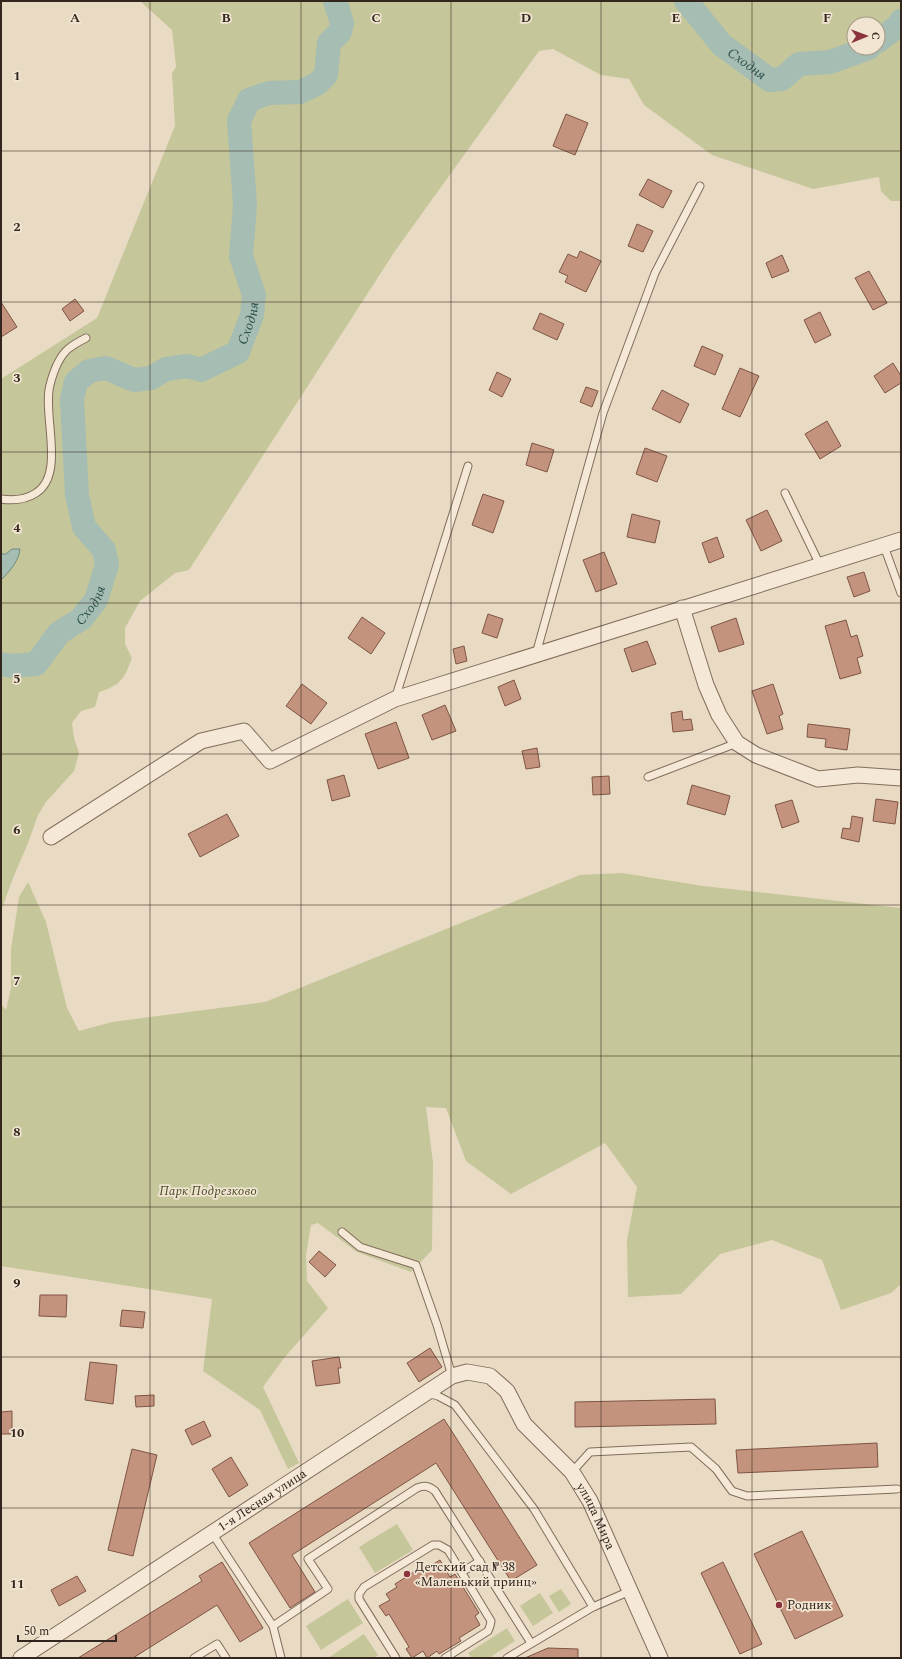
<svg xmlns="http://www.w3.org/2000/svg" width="902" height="1659" font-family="Spectral,serif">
	<rect width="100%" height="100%" fill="#e9dac4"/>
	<g fill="#c5c699" fill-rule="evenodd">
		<path d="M 140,1 L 329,1 L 333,11 L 345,20 L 341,13 L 340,1 L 901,1 L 901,201 L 891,201 L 881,191 L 879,177 L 813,189 L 712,155 L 644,105 L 629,79 L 601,75 L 553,49 L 539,51 L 395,251 L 189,570 L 175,573 L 140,601 L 125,628 L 125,644 L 132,658 C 124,679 121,685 99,692 L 95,707 L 81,711 L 72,723 L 74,738 L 79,753 L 74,771 L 46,802 L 38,815 L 28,843 L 13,878 L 1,911 L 1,580 L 11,568 L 20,549 C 12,549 8,554 1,554 L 1,379 L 97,318 L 175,126 L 172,73 L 176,67 L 172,30 ZM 854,24 L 878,24 L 878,48 L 854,48 Z"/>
		<polygon points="622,873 703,886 901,908 901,1284 891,1293 841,1310 822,1260 772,1240 720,1254 681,1294 628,1297 627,1240 637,1187 605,1143 511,1194 466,1161 446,1108 426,1107 433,1163 432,1250 411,1272 357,1252 318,1223 311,1225 306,1255 307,1281 328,1308 284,1358 263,1387 299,1463 288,1469 260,1410 203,1371 212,1299 1,1266 1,1004 6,1010 11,988 11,949 19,897 28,882 46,922 67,1008 79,1031 112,1022 265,1002 580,875"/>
		<polygon points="397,1524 413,1550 375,1573 359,1547"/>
		<polygon points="561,1589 571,1604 559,1612 549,1596"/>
		<polygon points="540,1593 553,1613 533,1626 520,1606"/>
		<polygon points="348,1599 363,1623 321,1650 306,1626"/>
		<polygon points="507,1628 515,1641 489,1658 472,1658 468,1653"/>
		<polygon points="364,1634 378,1655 373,1658 328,1658"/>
	</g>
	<g fill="#a5bdb3" stroke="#6d8a80">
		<polygon points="329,1 340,1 341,12 345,20 346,25 339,26"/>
		<path d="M 12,549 L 20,549 C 19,561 9,572 1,580 L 1,554 L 6,554 Z"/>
	</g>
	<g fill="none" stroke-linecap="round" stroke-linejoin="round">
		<g stroke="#a5bdb3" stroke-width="24">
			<path id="s1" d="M 686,1 L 722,45 L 770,80 L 782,79 L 799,64 L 830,62 L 869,48"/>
			<polyline points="878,41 898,26 901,21"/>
			<path id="s2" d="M 1,664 L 13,666 L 36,664 L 59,633 L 81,619 L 96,600 L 107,565 L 104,550 L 84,527 L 77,495 L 72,399 L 76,382 L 89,371 L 106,368 L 134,380 L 151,378 L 166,369 L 187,366 L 201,370 L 238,352 L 252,315 L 254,295 L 241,256 L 245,205 L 239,121 L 249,100 L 269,93 L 300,92 L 317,84 L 326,75 L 329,43 L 340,32 L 342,23 L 335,1"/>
		</g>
	</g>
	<g fill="#c4937d" stroke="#7e5544">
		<polygon points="566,114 588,123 575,155 553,146"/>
		<polygon points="648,179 672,191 663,208 639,195"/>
		<polygon points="637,224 653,231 643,252 628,246"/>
		<polygon points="580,251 601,261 586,292 565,282 568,276 559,272 568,254 577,258"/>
		<polygon points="782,255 789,271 772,278 766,263"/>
		<polygon points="869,271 887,303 873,310 855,278"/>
		<polygon points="75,299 84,311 70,321 62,309"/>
		<polygon points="1,302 17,327 1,337"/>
		<polygon points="820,312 831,335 815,343 804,320"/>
		<polygon points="540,313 564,324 557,340 533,329"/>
		<polygon points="702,346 723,355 715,375 694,366"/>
		<polygon points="893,363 901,376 901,383 885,393 874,376"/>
		<polygon points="740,368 759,376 740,417 722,409"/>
		<polygon points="497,372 511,379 502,397 489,390"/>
		<polygon points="586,387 598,391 592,407 580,402"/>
		<polygon points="662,390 689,404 680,423 652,409"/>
		<polygon points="827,421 841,446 820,459 805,434"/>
		<polygon points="532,443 554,450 547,472 526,465"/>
		<polygon points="645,448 667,456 657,482 636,474"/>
		<polygon points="483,494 504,501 493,533 472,525"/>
		<polygon points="767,510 782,541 761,551 746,520"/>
		<polygon points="632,514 660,521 655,543 627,537"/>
		<polygon points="717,537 724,557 709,563 702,543"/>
		<polygon points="604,552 617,584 596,592 583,560"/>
		<polygon points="864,572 870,591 854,597 847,577"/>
		<polygon points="488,614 503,619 497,638 482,633"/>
		<polygon points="362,617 385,633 371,654 348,638"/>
		<polygon points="736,618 744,644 719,652 711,627"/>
		<polygon points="846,620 851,637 857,635 863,656 857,658 861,673 840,679 825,626"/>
		<polygon points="647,641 656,664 632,672 624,649"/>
		<polygon points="464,646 467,661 456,664 453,649"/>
		<polygon points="514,680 521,699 505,706 498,687"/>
		<polygon points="302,684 327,703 311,724 286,706"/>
		<polygon points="773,684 783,714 779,716 783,729 767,734 752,691"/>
		<polygon points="445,705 456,731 432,740 422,715"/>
		<polygon points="682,711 683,720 691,719 693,730 673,732 671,713"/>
		<polygon points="396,722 409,758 378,769 365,734"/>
		<polygon points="808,724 850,729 847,750 825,747 826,739 807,737"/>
		<polygon points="537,748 540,767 526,769 522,751"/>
		<polygon points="344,775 350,796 332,801 327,780"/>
		<polygon points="609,776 610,794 593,795 592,777"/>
		<polygon points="692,785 730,796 725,815 687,804"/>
		<polygon points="876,799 898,802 895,824 873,821"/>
		<polygon points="792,800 799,822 782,828 775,805"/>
		<polygon points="227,814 239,836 200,857 188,834"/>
		<polygon points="852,816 863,818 859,842 841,838 843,828 850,829"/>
		<polygon points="319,1251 336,1265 325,1277 309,1262"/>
		<polygon points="40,1295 67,1295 66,1317 39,1316"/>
		<polygon points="122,1310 145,1312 143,1328 120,1326"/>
		<polygon points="430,1348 442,1367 419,1382 407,1363"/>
		<polygon points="339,1357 341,1368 338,1368 340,1383 316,1386 312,1361"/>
		<polygon points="90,1362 117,1365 113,1404 85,1400"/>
		<polygon points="154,1395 154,1406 136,1407 135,1396"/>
		<polygon points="715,1399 716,1424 575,1427 575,1402"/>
		<polygon points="12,1411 12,1434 1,1434 1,1412"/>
		<polygon points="444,1419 537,1565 511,1581 436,1463 292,1555 315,1592 290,1608 249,1543"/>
		<polygon points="204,1421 211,1436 192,1445 185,1430"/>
		<polygon points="877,1443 878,1467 738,1473 736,1450"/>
		<polygon points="132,1449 157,1455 133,1556 108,1550"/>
		<polygon points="231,1457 248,1485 229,1497 212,1469"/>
		<polygon points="802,1531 843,1616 795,1639 754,1554"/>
		<polygon points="440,1560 450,1577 455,1574 479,1613 475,1616 480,1625 459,1638 461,1641 439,1654 437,1651 427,1658 423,1651 412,1658 406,1649 409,1647 389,1614 386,1616 379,1606 390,1600 386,1594 397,1587 395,1584 417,1570 419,1573"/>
		<polygon points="222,1562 263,1628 240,1642 217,1605 133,1658 78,1658 202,1581 199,1576"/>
		<polygon points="723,1562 762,1644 740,1654 701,1573"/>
		<polygon points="77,1576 86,1591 59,1606 51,1590"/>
		<polygon points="548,1648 578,1649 578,1658 525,1658"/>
	</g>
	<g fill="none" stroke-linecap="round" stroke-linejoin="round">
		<defs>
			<g id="lane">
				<polyline points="785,493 820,565"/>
				<path d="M 1,499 C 14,501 25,500 36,493 C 66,474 42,414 50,385 C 53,373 58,358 68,349 C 73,345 80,341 86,338"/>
				<polyline points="884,546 901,593"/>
				<polyline points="536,654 603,413 655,273 700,186"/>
				<polyline points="395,699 468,466"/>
				<polyline points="648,777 737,743"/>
				<polyline points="342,1232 360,1247 416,1265 437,1325 452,1376"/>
				<polyline points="427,1393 438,1396 455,1405 534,1509 593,1607"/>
				<polyline points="572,1472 590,1452 691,1447 716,1469 732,1491 747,1496 897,1489"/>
				<path d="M 212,1533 L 273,1626 L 328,1589 L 308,1559 L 417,1488 C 425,1485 429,1486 435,1491 L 531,1643"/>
				<polyline points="462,1572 480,1561"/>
				<polyline points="273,1626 281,1658"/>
				<polyline points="194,1658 217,1644 226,1658"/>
				<polyline points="396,1658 359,1599 359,1594 364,1587 433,1545 439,1545 448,1550 491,1621 490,1626 488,1631 445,1658"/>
				<polyline points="507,1658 593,1607 630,1591"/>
			</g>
			<g id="street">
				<polyline points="682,608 706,685 719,715 737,743 756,755 818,779 858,775 901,778"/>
				<polyline points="51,837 201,741 244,731 270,761 395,699 901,540"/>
				<path id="s3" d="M 21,1658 L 452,1376 L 467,1372 L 490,1376 L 507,1391 L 524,1424 L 572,1472 L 590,1501 L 660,1658"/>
			</g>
		</defs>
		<use href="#lane" stroke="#826c5c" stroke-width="9"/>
		<use href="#street" stroke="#826c5c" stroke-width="17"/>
		<use href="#lane" stroke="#f5e8d6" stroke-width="7"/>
		<use href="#street" stroke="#f5e8d6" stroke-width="15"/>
	</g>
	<path fill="none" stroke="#33261f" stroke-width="1" stroke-opacity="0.55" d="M 150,1 L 150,1658M 301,1 L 301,1658M 451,1 L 451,1658M 601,1 L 601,1658M 752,1 L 752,1658M 1,151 L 901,151M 1,302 L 901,302M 1,452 L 901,452M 1,603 L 901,603M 1,754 L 901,754M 1,905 L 901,905M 1,1056 L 901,1056M 1,1207 L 901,1207M 1,1357 L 901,1357M 1,1508 L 901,1508"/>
	<g fill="#8b323c" stroke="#f1e5d2" stroke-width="1.5">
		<circle cx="407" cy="1574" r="4"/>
		<circle cx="779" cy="1605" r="4"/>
	</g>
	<g text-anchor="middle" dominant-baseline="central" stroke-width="3.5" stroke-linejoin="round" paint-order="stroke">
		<g font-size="13" font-style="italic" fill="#484d27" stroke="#f1e5d2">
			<text x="208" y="1191">Парк Подрезково</text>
		</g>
		<g font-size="13" fill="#33261f" stroke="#f1e5d2">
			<text stroke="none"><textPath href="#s3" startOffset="288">1-я Лесная улица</textPath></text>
			<text stroke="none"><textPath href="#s3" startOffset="732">улица Мира</textPath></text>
		</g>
		<g font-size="13" fill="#33261f" stroke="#f1e5d2" text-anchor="start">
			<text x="415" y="1567">Детский сад № 38<tspan x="415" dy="15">«Маленький принц»</tspan></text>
			<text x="787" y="1605">Родник</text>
		</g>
		<g font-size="14" font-style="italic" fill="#2f514c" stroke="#f1e5d2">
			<text stroke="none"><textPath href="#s1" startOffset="88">Сходня</textPath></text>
			<text stroke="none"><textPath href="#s2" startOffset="560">Сходня</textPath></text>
			<text stroke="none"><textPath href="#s2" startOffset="117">Сходня</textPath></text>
		</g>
	</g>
	<g font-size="13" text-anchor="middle" font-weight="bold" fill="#33261f" stroke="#f1e5d2" stroke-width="3.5" stroke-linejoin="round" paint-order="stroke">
		<text x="75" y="22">A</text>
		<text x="226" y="22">B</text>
		<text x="376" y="22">C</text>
		<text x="526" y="22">D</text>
		<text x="676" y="22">E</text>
		<text x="827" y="22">F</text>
		<text x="17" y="80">1</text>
		<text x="17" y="231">2</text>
		<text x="17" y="382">3</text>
		<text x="17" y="532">4</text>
		<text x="17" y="683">5</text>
		<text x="17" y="834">6</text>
		<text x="17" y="985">7</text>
		<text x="17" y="1136">8</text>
		<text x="17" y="1287">9</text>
		<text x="17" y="1437">10</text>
		<text x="17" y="1588">11</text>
	</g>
	<rect width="902" height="1659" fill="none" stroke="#33261f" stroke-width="4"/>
	<g transform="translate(866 36) rotate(89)"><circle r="19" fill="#f1e5d2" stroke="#a5998a"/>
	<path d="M0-3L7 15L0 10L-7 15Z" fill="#8b323c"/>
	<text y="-6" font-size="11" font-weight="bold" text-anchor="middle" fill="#33261f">С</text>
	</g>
	<path d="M18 1635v6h98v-6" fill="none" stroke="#33261f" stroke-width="2"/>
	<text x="24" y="1635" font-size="12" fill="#33261f" stroke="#f1e5d2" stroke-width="3" paint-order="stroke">50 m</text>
</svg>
